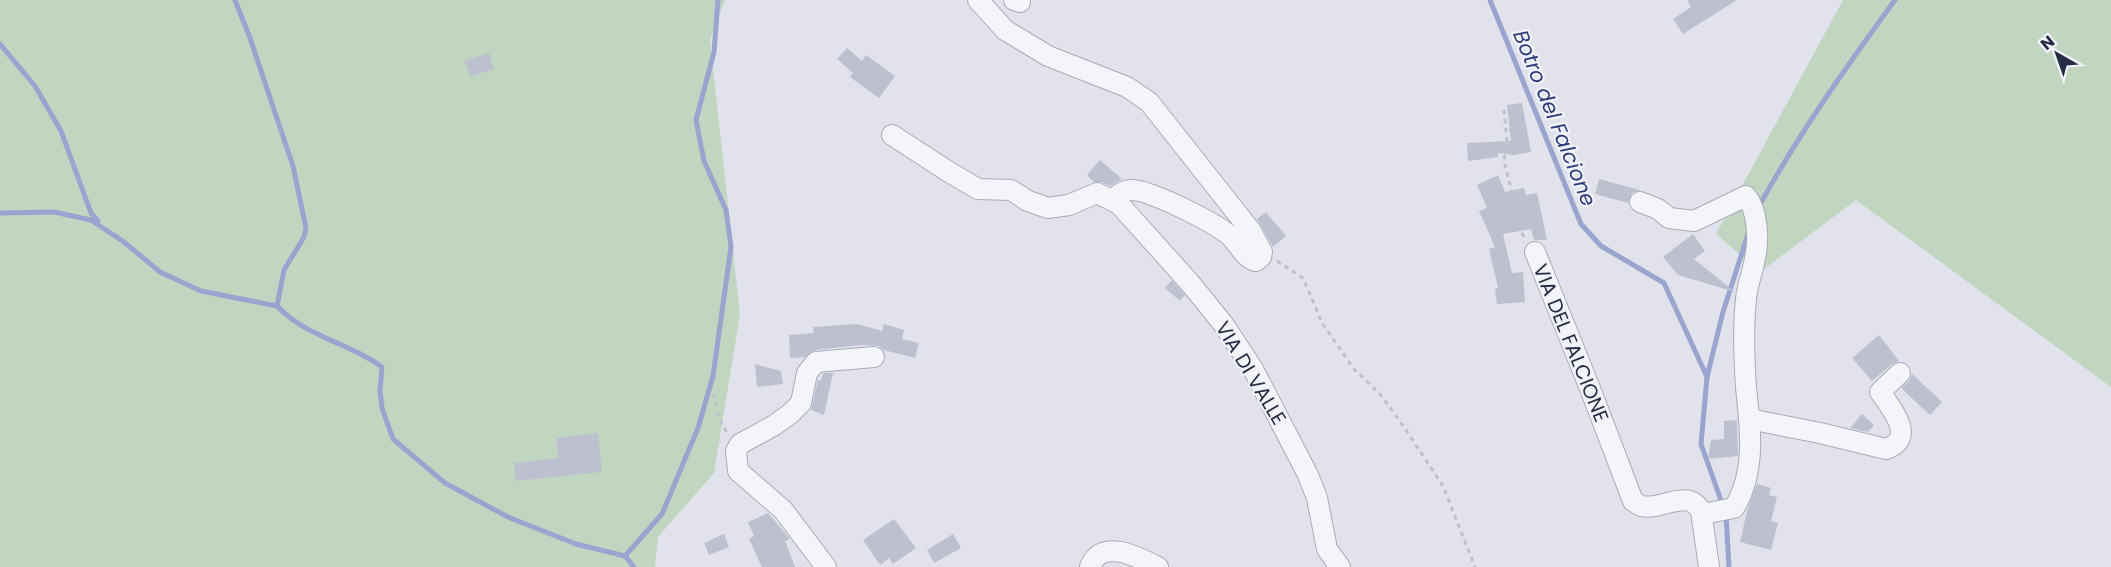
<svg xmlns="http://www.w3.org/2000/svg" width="2111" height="567" font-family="Poppins,sans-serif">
	<rect width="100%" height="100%" fill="#e1e2eb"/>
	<g fill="#c1d6c1">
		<polygon points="0,0 725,0 710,40 740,314 714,473 658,537 655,567 0,567"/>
		<polygon points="1843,0 2111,0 2111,387 1856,200 1760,272 1716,234"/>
	</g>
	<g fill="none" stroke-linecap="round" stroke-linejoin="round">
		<g stroke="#99a5ce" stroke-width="5">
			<polyline points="235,0 250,38 293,166 306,228 304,237 284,270 277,306"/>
			<polyline points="1490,0 1581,224 1601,246 1664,283 1707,377"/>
			<polyline points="0,44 35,86 61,131 91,213 98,221"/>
			<path d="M 1758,208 C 1798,135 1846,67 1895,0"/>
			<path d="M 0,213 L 54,212 L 91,220 L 124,242 L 160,272 L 201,291 L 277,306 C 306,337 350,343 382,367 L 380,390 L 382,408 L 393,439 L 445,483 L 508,517 L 576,544 L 625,556"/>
			<polyline points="1723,506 1701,444 1707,377 1723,312 1749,231"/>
			<polyline points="1726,515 1729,567"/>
			<polyline points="625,556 662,514 698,428 713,376 731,247 726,210 704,161 696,120 714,52 718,0"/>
			<polyline points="625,556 634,567"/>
		</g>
	</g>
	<g fill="#bdc0ce">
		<polygon points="1687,0 1737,0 1683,34 1673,19 1691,7"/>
		<polygon points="847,48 862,61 866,55 895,76 879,98 850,77 853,73 837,59"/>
		<polygon points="489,53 494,69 470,77 464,61"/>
		<polygon points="1522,103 1531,152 1513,155 1498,153 1498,157 1468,161 1467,143 1511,141 1507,105"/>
		<polygon points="1100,160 1122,179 1110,186 1102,182 1094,182 1087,175"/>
		<polygon points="1498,175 1505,192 1524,188 1526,195 1537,193 1547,240 1534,240 1531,229 1503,234 1512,273 1523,272 1525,302 1497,304 1495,289 1498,288 1489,249 1495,247 1479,211 1487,208 1477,185"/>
		<polygon points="1599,179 1640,190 1632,193 1628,203 1595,194"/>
		<polygon points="1266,212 1286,236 1273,247 1257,219"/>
		<polygon points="1693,234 1705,251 1694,259 1735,292 1678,275 1663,257"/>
		<polygon points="1172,280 1185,295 1180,301 1165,288"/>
		<polygon points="857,324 882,331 884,324 904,330 902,339 919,343 915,358 884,350 879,346 862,345 815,350 805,357 790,358 789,335 814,333 813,327"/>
		<polygon points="1879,335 1899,361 1892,364 1872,381 1852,358"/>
		<polygon points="755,364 781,371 783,384 757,387"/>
		<polygon points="823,373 833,373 824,415 811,410 818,380 821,381"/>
		<polygon points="1912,374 1942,402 1930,415 1901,388 1909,381"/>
		<polygon points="1862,414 1874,425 1868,432 1850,428"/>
		<polygon points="1737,420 1738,456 1708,459 1711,440 1724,439 1724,421"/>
		<polygon points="598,433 602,472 516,481 514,463 558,458 556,438"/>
		<polygon points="1757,484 1771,488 1769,495 1777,497 1771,521 1778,523 1771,550 1740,542 1748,507"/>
		<polygon points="768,513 790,539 785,541 795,567 762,567 749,539 754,536 748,522"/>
		<polygon points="894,519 916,548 893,564 889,558 880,565 863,540"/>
		<polygon points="724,534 729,547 709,555 704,543"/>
		<polygon points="953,534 961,548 934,563 927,550"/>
	</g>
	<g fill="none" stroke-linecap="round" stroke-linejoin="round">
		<defs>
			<g id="street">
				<path d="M 978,0 L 1005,30 L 1048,56 L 1127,87 L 1149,102 L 1251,231 L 1262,252 L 1261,257 L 1256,261 C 1244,258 1238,243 1229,235 C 1213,222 1151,190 1131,190 C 1125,190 1122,192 1118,195 L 1119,204 L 1190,283 L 1224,325 L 1253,369 L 1308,475 L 1317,498 L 1327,549 L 1340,567"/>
				<polyline points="1014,0 1020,2"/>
				<polyline points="892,135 949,172 978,189 1011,190 1028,201 1048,208 1069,205 1097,193 1119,204"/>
				<path d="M 1640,202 L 1658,209 L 1669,218 L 1694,221 L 1746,196 C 1758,210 1759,241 1755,258 C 1753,272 1747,285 1746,299 C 1743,328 1744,358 1746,387 C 1748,408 1751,430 1750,451 C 1749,471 1744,492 1734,508 L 1702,514"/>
				<path d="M 1535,252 L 1591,391 L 1633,501 C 1633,501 1641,506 1641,506 C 1662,511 1687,487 1701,511 L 1709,567"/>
				<path d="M 1749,419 L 1820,433 L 1886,449 C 1917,439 1892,409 1880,392 L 1900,373"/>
				<polyline points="826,567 783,510 738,471 736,451 740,444 773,426 790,414 801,403 807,373 816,362 874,357"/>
				<path d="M 1090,567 C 1101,537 1138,557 1158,567"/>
			</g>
		</defs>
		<use href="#street" stroke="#a9abb9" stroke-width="22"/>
		<g stroke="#bfc0ca" stroke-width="3" stroke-dasharray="4.5 4.5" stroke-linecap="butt">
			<polyline points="1504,110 1507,141 1504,161 1519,220 1519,229 1525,238"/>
			<polyline points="1277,261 1303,278 1322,323 1354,369 1380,394 1404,427 1443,486 1475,567"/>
			<polyline points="713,394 720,420 727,433"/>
		</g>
		<use href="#street" stroke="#f4f5f9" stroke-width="20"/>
	</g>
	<g text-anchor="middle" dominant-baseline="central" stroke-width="4.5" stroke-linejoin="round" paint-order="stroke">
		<g font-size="20" fill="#272b44" stroke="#f1f2f8">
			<text transform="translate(1571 343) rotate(68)">VIA DEL FALCIONE</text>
			<text transform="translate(1251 373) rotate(59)">VIA DI VALLE</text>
		</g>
		<g font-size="21" font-style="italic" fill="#2d3d7c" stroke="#f1f2f8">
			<text transform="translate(1555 118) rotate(68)">Botro del Falcione</text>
		</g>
	</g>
	<g transform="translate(2057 54) rotate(320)" stroke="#f1f2f8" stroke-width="4.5" paint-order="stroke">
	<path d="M0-4.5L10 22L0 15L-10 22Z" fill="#272b44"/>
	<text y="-9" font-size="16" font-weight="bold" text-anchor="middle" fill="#272b44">N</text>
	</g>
</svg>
